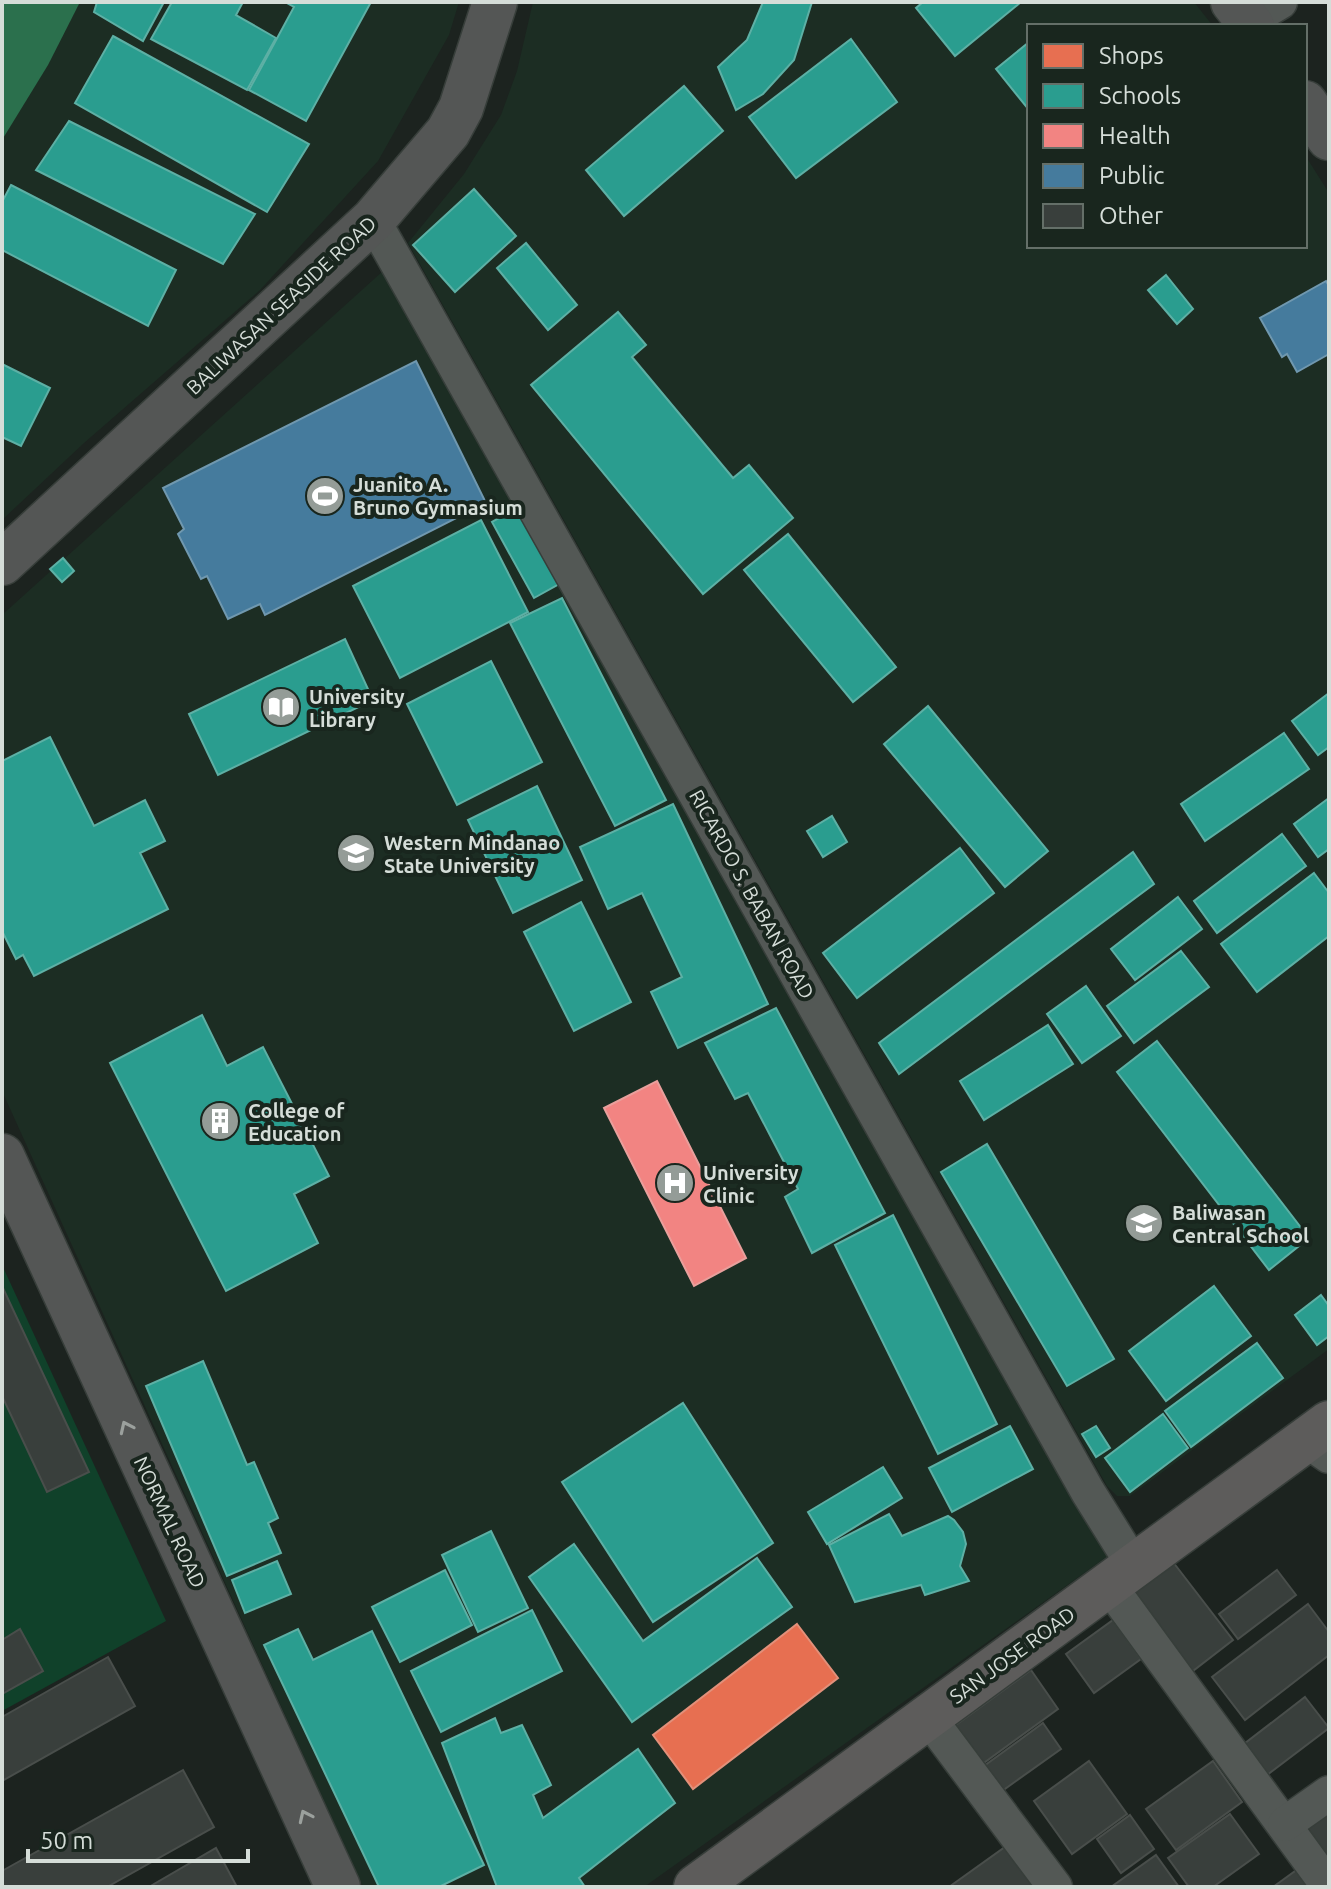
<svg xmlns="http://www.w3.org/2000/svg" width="1331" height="1889" font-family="Ubuntu,sans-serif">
	<rect width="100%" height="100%" fill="#1c231f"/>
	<g fill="#1c2d23">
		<polygon points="80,2 459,2 449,35 378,161 260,290 84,443 2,520 2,140"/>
		<polygon points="533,2 1194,2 1213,26 1029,26 1029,246 1305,246 1305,155 1329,193 1329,1349 1130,1496 1117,1496 1107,1486 408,243 464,174 501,115 517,71"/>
		<polygon points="383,271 1108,1556 644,1887 363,1887 2,1091 2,615"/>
	</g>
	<polygon fill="#10412a" points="2,1265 166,1621 2,1711"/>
	<polygon fill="#2b704d" points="2,2 80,2 48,65 2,140"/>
	<polygon fill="#e76f51" stroke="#e2907a" stroke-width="2" points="797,1624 838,1678 693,1789 653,1735"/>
	<g fill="#2a9d8f" stroke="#5db0a5" stroke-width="2">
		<polygon points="97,2 164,2 143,41 94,12"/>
		<polygon points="172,2 243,2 236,15 276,38 247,90 151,39"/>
		<polygon points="285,2 371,2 306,121 249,90 294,7"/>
		<polygon points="763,2 812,2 794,60 763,94 736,110 718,67 747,40"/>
		<polygon points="923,2 1021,2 955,56 916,8"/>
		<polygon points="113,36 309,144 267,212 75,103"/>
		<polygon points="851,39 897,102 796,178 749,117"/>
		<polygon points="1029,42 1029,110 996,69"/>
		<polygon points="684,86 723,131 624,216 586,170"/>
		<polygon points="69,121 255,214 223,264 36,170"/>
		<polygon points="11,185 176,270 148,326 2,250 2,202"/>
		<polygon points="474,189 516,236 455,292 413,245"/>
		<polygon points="526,243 577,305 548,330 497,268"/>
		<polygon points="1166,275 1193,309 1177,324 1148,290"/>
		<polygon points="618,312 646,345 632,357 733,478 749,465 793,518 703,594 531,385"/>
		<polygon points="2,364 50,388 21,446 2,437"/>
		<polygon points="517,508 559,584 534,598 492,522"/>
		<polygon points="481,520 528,612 400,678 353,586"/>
		<polygon points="788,534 896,667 853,702 744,570"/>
		<polygon points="63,558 74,571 62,582 50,569"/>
		<polygon points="562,598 666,800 615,826 510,623"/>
		<polygon points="345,639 373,700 218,775 189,714"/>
		<polygon points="491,661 542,762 457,805 407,704"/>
		<polygon points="1329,693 1329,747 1318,755 1292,721"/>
		<polygon points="928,706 1048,851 1005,887 884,744"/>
		<polygon points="1284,733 1309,769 1205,841 1181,804"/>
		<polygon points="50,737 94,826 145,800 165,841 140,853 168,909 34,976 23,955 16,959 2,931 2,761"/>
		<polygon points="537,786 582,880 513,913 468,820"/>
		<polygon points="1329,798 1329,849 1318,857 1294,824"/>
		<polygon points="673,804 768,1004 678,1048 651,992 682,977 642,893 608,909 580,847"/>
		<polygon points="832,816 847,842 823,857 807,831"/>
		<polygon points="1282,834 1306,866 1217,933 1194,901"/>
		<polygon points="960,848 994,893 857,998 823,953"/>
		<polygon points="1133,852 1154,884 899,1074 879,1043"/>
		<polygon points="1314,873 1329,893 1329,936 1257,992 1221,944"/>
		<polygon points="1178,897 1202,929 1135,980 1111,949"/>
		<polygon points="581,902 631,1002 574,1031 524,932"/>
		<polygon points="1181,951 1209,987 1134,1043 1107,1006"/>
		<polygon points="1086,986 1121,1036 1082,1063 1047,1014"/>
		<polygon points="776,1008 885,1213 812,1253 785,1197 798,1189 748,1093 735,1099 705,1043"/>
		<polygon points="202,1015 227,1066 263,1047 329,1176 294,1194 318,1243 226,1291 110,1063"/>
		<polygon points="1048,1025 1073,1064 984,1120 960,1081"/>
		<polygon points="1157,1041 1309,1238 1269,1270 1117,1072"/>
		<polygon points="987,1144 1114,1359 1067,1386 941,1172"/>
		<polygon points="893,1215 997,1424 938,1454 835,1245"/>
		<polygon points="1214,1286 1251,1336 1166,1401 1129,1351"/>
		<polygon points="1321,1295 1329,1306 1329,1336 1317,1345 1295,1315"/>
		<polygon points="1257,1343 1283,1378 1191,1447 1165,1411"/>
		<polygon points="203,1361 247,1465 254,1462 278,1518 268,1523 281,1553 227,1576 146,1386"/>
		<polygon points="683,1403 773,1543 653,1622 562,1482"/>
		<polygon points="1163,1414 1188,1448 1130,1492 1105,1458"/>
		<polygon points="1010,1426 1033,1469 952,1512 929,1468"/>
		<polygon points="1096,1426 1110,1448 1096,1457 1082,1434"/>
		<polygon points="883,1467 902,1498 827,1544 808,1512"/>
		<polygon points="889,1514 902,1536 948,1516 954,1520 963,1532 966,1544 960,1566 969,1581 925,1595 921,1585 855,1602 829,1545"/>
		<polygon points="491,1531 528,1608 478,1632 442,1555"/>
		<polygon points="574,1544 643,1641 757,1558 792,1607 632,1722 529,1577"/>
		<polygon points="277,1561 291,1594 245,1613 232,1580"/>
		<polygon points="445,1570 472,1625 400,1662 372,1607"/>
		<polygon points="532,1610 562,1671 441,1732 411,1671"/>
		<polygon points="298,1629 313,1660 372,1631 484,1865 439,1887 379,1887 264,1645"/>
		<polygon points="495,1718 501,1733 522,1725 551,1785 533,1795 543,1818 638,1749 675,1803 579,1878 585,1887 497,1887 442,1743"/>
	</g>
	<polygon fill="#f28482" stroke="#e99f9c" stroke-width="2" points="657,1081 746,1258 694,1286 604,1108"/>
	<g fill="#457b9d" stroke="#7098af" stroke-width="2">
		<polygon points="1326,281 1329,286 1329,354 1297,372 1287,354 1282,357 1260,318"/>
		<polygon points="416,361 486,503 265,615 260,604 228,619 207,576 201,579 178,534 184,529 163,488"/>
	</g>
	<g fill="#393f3c" stroke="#494e4b" stroke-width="2">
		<polygon points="2,1286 89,1472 47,1492 2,1396"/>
		<polygon points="1173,1562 1233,1640 1189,1674 1128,1595"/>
		<polygon points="1277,1570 1296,1595 1238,1639 1219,1614"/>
		<polygon points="1308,1604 1329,1632 1329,1655 1245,1720 1212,1677"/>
		<polygon points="1113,1620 1141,1659 1094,1693 1066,1654"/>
		<polygon points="20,1629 43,1671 2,1694 2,1640"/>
		<polygon points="108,1657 135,1706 2,1781 2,1717"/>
		<polygon points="1031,1670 1058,1709 981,1765 953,1727"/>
		<polygon points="1305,1697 1329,1728 1263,1778 1240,1747"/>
		<polygon points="1043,1723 1061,1749 1002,1791 984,1766"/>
		<polygon points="1089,1761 1127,1814 1072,1854 1034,1801"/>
		<polygon points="1213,1761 1242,1802 1176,1850 1146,1809"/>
		<polygon points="183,1770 214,1827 107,1887 2,1887 2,1871"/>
		<polygon points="1329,1807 1329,1862 1303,1827"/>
		<polygon points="1230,1814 1259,1854 1213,1887 1189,1887 1168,1858"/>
		<polygon points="1130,1815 1154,1849 1121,1873 1097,1839"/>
		<polygon points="1005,1847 1034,1887 949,1887"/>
		<polygon points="216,1848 237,1887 149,1887"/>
		<polygon points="1156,1855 1179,1887 1111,1887"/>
		<polygon points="1298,1869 1311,1887 1273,1887"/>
	</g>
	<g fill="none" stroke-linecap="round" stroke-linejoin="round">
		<defs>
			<g id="street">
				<polyline points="1248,21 1280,2"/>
				<polyline points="373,220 1088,1492 1134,1566"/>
				<polyline points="1306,1440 1329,1456"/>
				<polyline points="1108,1584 1329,1887"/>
				<polyline points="928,1717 1055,1887"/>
				<polyline points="1285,1824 1329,1793"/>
			</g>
			<g id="secondary">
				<polyline points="1233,2 1252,26"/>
				<polyline points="1305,103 1329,138"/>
				<polyline points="2,563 373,220 448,132 461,108 495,2"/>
				<polyline points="2,1156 338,1887"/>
			</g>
			<polyline id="primary" points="696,1887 1329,1423"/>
		</defs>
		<use href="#street" stroke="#373e3a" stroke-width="37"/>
		<use href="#secondary" stroke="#373e3a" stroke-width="47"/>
		<use href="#primary" stroke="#373e3a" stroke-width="47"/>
		<use href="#street" stroke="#535855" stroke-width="34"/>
		<use href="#secondary" stroke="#545655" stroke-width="44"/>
		<use href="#primary" stroke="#5d5c5b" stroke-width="44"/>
	</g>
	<defs><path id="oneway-chevron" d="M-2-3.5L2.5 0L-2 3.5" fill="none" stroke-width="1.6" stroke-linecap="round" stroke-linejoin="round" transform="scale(2)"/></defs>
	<g stroke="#9ba09d">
		<use href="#oneway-chevron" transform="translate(126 1427) rotate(-115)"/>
		<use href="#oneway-chevron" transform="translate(305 1816) rotate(-115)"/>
	</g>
	<defs>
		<symbol id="stadium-disc" viewBox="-11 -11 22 22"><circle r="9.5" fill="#949c97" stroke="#19261e"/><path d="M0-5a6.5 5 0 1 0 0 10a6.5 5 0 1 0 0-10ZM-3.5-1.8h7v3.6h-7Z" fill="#fff"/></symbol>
		<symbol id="library-disc" viewBox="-11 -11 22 22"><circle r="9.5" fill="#949c97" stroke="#19261e"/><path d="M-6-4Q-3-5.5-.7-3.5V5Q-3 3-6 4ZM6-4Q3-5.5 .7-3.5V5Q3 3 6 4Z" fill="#fff"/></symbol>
		<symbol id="university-disc" viewBox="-11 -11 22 22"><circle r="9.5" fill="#949c97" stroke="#19261e"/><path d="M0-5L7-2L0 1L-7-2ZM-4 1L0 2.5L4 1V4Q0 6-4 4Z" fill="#fff"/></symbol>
		<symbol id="building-disc" viewBox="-11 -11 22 22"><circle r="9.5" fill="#949c97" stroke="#19261e"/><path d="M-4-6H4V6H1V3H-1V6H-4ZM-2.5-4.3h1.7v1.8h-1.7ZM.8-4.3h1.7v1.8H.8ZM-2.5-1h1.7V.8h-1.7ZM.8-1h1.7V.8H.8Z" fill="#fff"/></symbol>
		<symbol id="hospital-disc" viewBox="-11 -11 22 22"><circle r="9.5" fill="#949c97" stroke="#19261e"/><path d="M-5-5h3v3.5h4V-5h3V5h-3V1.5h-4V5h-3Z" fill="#fff"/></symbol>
		<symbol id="school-disc" viewBox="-11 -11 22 22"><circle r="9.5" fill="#949c97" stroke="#19261e"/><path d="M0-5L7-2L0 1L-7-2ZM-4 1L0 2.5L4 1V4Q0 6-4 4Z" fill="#fff"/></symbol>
	</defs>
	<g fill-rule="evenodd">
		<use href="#stadium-disc" x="303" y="474" width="44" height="44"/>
		<use href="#library-disc" x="259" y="685" width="44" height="44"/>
		<use href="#university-disc" x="334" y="831" width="44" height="44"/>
		<use href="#building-disc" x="198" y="1099" width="44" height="44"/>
		<use href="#hospital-disc" x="653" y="1161" width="44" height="44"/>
		<use href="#school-disc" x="1122" y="1201" width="44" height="44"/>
	</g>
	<g text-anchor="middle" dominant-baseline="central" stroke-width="8" stroke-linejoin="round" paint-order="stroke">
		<g font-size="20" fill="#d5ddd8" stroke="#19261e">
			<text transform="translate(281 305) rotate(-43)">BALIWASAN SEASIDE ROAD</text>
			<text transform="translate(752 894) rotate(61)">RICARDO S. BABAN ROAD</text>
			<text transform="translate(170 1522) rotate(65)">NORMAL ROAD</text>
			<text transform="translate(1012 1655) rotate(-36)">SAN JOSE ROAD</text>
		</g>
		<g font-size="20" font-weight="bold" fill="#d5ddd8" stroke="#19261e" text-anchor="start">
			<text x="353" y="484">Juanito A.<tspan x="353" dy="23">Bruno Gymnasium</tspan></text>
			<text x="309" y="696">University<tspan x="309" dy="23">Library</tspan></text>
			<text x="384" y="842">Western Mindanao<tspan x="384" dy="23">State University</tspan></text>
			<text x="248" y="1110">College of<tspan x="248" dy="23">Education</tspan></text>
			<text x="703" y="1172">University<tspan x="703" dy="23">Clinic</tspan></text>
			<text x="1172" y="1212">Baliwasan<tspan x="1172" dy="23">Central School</tspan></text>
		</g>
	</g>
	<rect width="1331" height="1889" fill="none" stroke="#d5ddd8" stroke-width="8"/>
	<rect x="1027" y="24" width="280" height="224" fill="#19261e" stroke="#646f68" stroke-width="2"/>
	<rect x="1043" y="44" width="40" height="24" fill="#e76f51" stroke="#646f68" stroke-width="2"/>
	<text x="1099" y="64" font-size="24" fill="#d5ddd8">Shops</text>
	<rect x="1043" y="84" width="40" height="24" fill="#2a9d8f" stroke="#646f68" stroke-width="2"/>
	<text x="1099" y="104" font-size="24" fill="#d5ddd8">Schools</text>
	<rect x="1043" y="124" width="40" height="24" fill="#f28482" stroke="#646f68" stroke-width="2"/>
	<text x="1099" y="144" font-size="24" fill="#d5ddd8">Health</text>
	<rect x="1043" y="164" width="40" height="24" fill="#457b9d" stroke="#646f68" stroke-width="2"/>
	<text x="1099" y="184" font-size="24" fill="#d5ddd8">Public</text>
	<rect x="1043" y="204" width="40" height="24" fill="#393f3c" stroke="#646f68" stroke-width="2"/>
	<text x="1099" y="224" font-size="24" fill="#d5ddd8">Other</text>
	<path d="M28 1849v12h220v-12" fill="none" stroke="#d5ddd8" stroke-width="4"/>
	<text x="40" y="1849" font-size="24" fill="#d5ddd8" stroke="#19261e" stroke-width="6" paint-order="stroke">50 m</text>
</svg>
